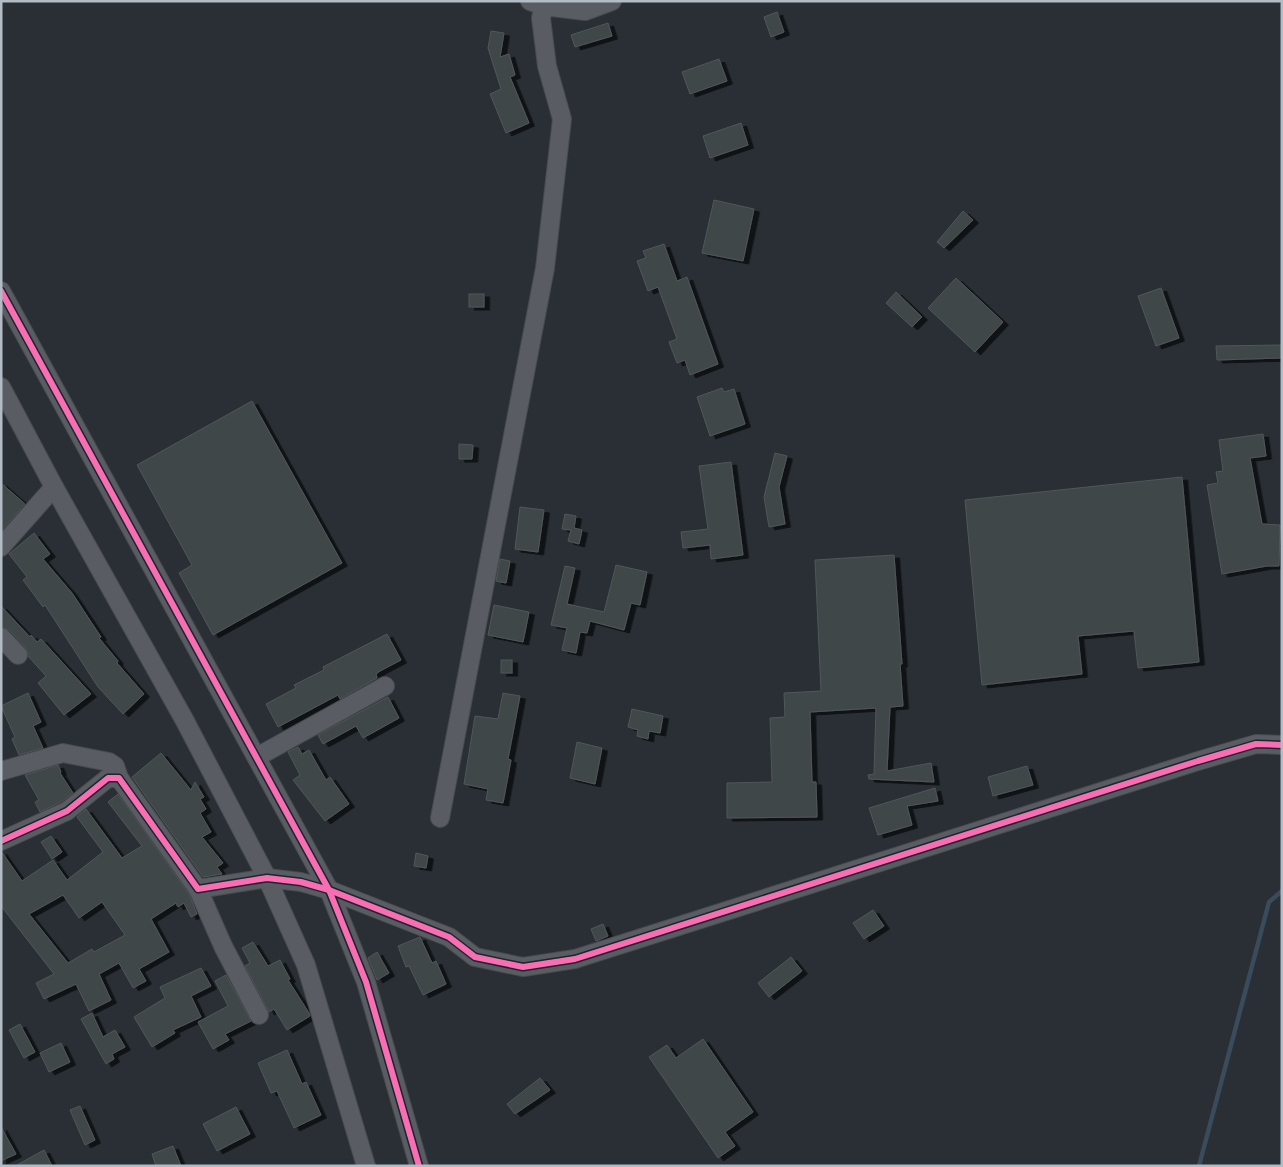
<svg xmlns="http://www.w3.org/2000/svg" width="1283" height="1167" font-family="'Fira Sans Condensed',sans-serif">
	<defs>
		<filter id="shadow"><feDropShadow dx="5.5" dy="3" stdDeviation="0" flood-color="#0009"/></filter>
	</defs>
	<rect width="100%" height="100%" fill="#292f34"/>
	<g fill="none" stroke-linecap="round" stroke-linejoin="round">
		<polyline stroke="#3a4b5c" stroke-width="4.5" points="1199,1166 1269,902 1282,891"/>
	</g>
	<g fill="#41464a" stroke="#51565b" fill-rule="evenodd" filter="url(#shadow)">
		<polygon points="777,12 784,32 771,37 764,17"/>
		<polygon points="608,23 612,36 575,47 571,35"/>
		<polygon points="491,31 504,33 500,57 509,54 515,75 510,77 529,123 506,133 490,94 501,89 488,48"/>
		<polygon points="719,59 727,81 690,94 682,72"/>
		<polygon points="741,123 748,145 710,158 703,136"/>
		<polygon points="714,200 754,209 743,261 702,253"/>
		<polygon points="963,211 973,220 944,248 937,242"/>
		<polygon points="664,244 677,281 687,277 718,364 690,375 685,360 677,363 669,342 677,339 658,287 648,291 637,261 646,258 643,251"/>
		<polygon points="956,278 1003,322 975,352 928,308"/>
		<polygon points="1161,288 1179,338 1156,346 1138,296"/>
		<polygon points="896,292 922,317 912,327 886,303"/>
		<rect x="469" y="294" width="15" height="13"/>
		<polygon points="1282,345 1282,358 1217,360 1216,346"/>
		<polygon points="722,388 724,392 734,389 745,424 710,436 697,397"/>
		<polygon points="252,401 342,563 213,635 179,573 192,565 137,465"/>
		<polygon points="1263,434 1266,456 1250,458 1262,524 1280,525 1279,566 1267,566 1222,574 1207,485 1218,483 1216,472 1223,471 1219,440"/>
		<polygon points="459,444 473,445 472,459 459,459"/>
		<polygon points="775,453 787,456 779,487 785,524 769,527 764,497"/>
		<polygon points="731,462 743,555 711,559 710,545 683,548 681,532 708,529 699,466"/>
		<polygon points="1182,477 1199,662 1138,668 1134,631 1078,636 1082,674 982,685 965,500"/>
		<polygon points="1,483 25,504 1,531"/>
		<polygon points="520,507 544,510 538,552 515,549"/>
		<polygon points="565,514 576,516 574,528 582,530 579,544 568,541 571,530 562,529"/>
		<polygon points="34,533 50,554 43,559 72,593 101,637 99,638 118,661 117,663 144,694 123,714 98,687 45,605 43,607 23,580 27,577 9,554"/>
		<polygon points="894,555 902,664 900,664 903,706 890,707 887,771 931,763 934,782 869,779 868,775 874,774 876,708 810,712 812,782 816,782 817,817 727,818 727,783 772,782 770,718 785,717 784,693 821,691 815,560"/>
		<polygon points="500,559 510,561 506,583 496,581"/>
		<polygon points="616,565 647,572 640,605 631,603 624,630 590,621 587,633 580,632 576,653 562,650 567,628 551,625 565,566 575,568 567,604 604,612"/>
		<polygon points="494,605 529,612 523,642 488,635"/>
		<polygon points="1,606 30,637 31,635 37,642 41,639 91,694 64,715 38,683 46,676 28,656 26,648 9,630 1,627"/>
		<polygon points="387,634 401,660 380,671 376,674 377,678 340,699 338,695 278,727 266,704 296,688 294,685 324,670 323,667"/>
		<rect x="501" y="660" width="11" height="13"/>
		<polygon points="28,693 41,722 33,726 43,748 19,755 12,739 15,737 1,706"/>
		<polygon points="503,693 520,696 508,759 511,760 503,803 486,800 488,789 464,784 475,716 498,719"/>
		<polygon points="388,697 399,718 363,738 356,726 323,744 318,735"/>
		<polygon points="632,709 663,716 660,733 649,731 648,739 637,736 638,730 628,727"/>
		<polygon points="577,742 602,748 595,784 570,778"/>
		<polygon points="298,747 302,754 309,750 326,780 330,777 349,804 325,821 293,780 300,775 288,752"/>
		<polygon points="161,753 191,790 195,782 204,797 200,799 206,809 200,813 211,832 202,837 223,863 217,867 222,874 203,877 132,777"/>
		<polygon points="58,765 61,772 60,773 73,793 61,802 40,812 35,802 39,800 25,775"/>
		<polygon points="1027,766 1033,785 993,796 988,777"/>
		<polygon points="935,788 938,801 907,806 912,825 878,835 869,808"/>
		<path d="M 118,794 L 189,894 L 197,914 L 191,917 L 184,903 L 178,907 L 176,903 L 151,919 L 169,952 L 139,969 L 146,981 L 133,988 L 119,963 L 99,974 L 111,1000 L 89,1011 L 76,984 L 44,999 L 36,983 L 54,974 L 1,906 L 1,851 L 22,881 L 53,860 L 67,880 L 103,852 L 77,817 L 86,809 L 122,858 L 142,846 L 108,802 ZM 63,895 L 79,918 L 102,902 L 125,935 L 94,952 L 92,949 L 68,963 L 29,914 Z"/>
		<polygon points="51,836 62,852 52,859 41,842"/>
		<polygon points="416,853 428,856 426,868 414,866"/>
		<polygon points="873,910 884,926 864,939 853,923"/>
		<polygon points="603,924 608,936 596,941 591,929"/>
		<polygon points="420,937 432,963 436,961 446,984 423,995 409,966 406,967 398,946"/>
		<polygon points="253,942 268,966 280,960 290,979 288,980 309,1013 310,1016 287,1030 274,1009 269,1012 245,966 250,963 242,948"/>
		<polygon points="377,952 389,973 377,980 368,958"/>
		<polygon points="791,957 802,971 769,997 758,983"/>
		<polygon points="201,968 211,986 191,996 201,1017 173,1030 175,1033 152,1047 134,1017 165,998 160,987"/>
		<polygon points="226,975 251,1021 225,1034 229,1040 213,1049 198,1022 228,1006 215,981"/>
		<polygon points="92,1013 103,1037 115,1030 125,1047 112,1054 114,1059 106,1064 81,1019"/>
		<polygon points="20,1024 35,1052 24,1058 9,1030"/>
		<polygon points="703,1039 753,1112 725,1132 735,1146 718,1158 649,1057 667,1045 676,1058"/>
		<polygon points="61,1043 70,1062 49,1072 40,1053"/>
		<polygon points="287,1050 302,1084 306,1082 321,1115 294,1128 277,1091 271,1093 258,1063"/>
		<polygon points="540,1078 550,1090 515,1114 507,1104"/>
		<polygon points="80,1106 95,1140 85,1145 70,1110"/>
		<polygon points="236,1107 250,1134 217,1151 203,1124"/>
		<polygon points="1,1127 16,1154 1,1161"/>
		<polygon points="173,1146 181,1166 156,1166 152,1154"/>
		<polygon points="44,1150 52,1166 15,1166"/>
	</g>
	<g fill="none" stroke-linecap="round" stroke-linejoin="round">
		<defs>
			<g id="minor">
				<polyline points="530,1 544,6 585,11 612,1"/>
				<polyline points="1,291 329,890 366,982 419,1166"/>
				<polyline points="1,387 54,487 185,721 267,878 306,965 366,1166"/>
				<polyline points="1,547 54,487"/>
				<polyline points="1,637 18,655"/>
				<polyline points="257,757 385,686"/>
				<polyline points="1,771 63,753 109,762 115,766 119,778"/>
				<polyline points="440,818 545,268 562,119 547,66 541,18 544,6"/>
				<polyline points="1,841 67,811 108,778 119,778 198,889 267,878 301,882 329,890 449,937 475,957 523,967 575,959 1198,761 1256,744 1282,745"/>
				<polyline points="198,889 223,946 259,1015"/>
			</g>
		</defs>
		<use href="#minor" stroke="#474b4f" stroke-width="20"/>
		<use href="#minor" stroke="#595c62" stroke-width="18"/>
		<defs>
			<g id="cycleway">
				<polyline points="1,291 329,890 366,982 419,1166"/>
				<polyline points="1,841 67,811 108,778 119,778 198,889 267,878 301,882 329,890 449,937 475,957 523,967 575,959 1198,761 1256,744 1282,745"/>
			</g>
		</defs>
		<use href="#cycleway" stroke="#1d252d" stroke-width="9"/>
		<use href="#cycleway" stroke="#f96db3" stroke-width="6"/>
	</g>
	<rect width="1283" height="1167" fill="none" stroke="#b3bbc4" stroke-width="5"/>
</svg>
